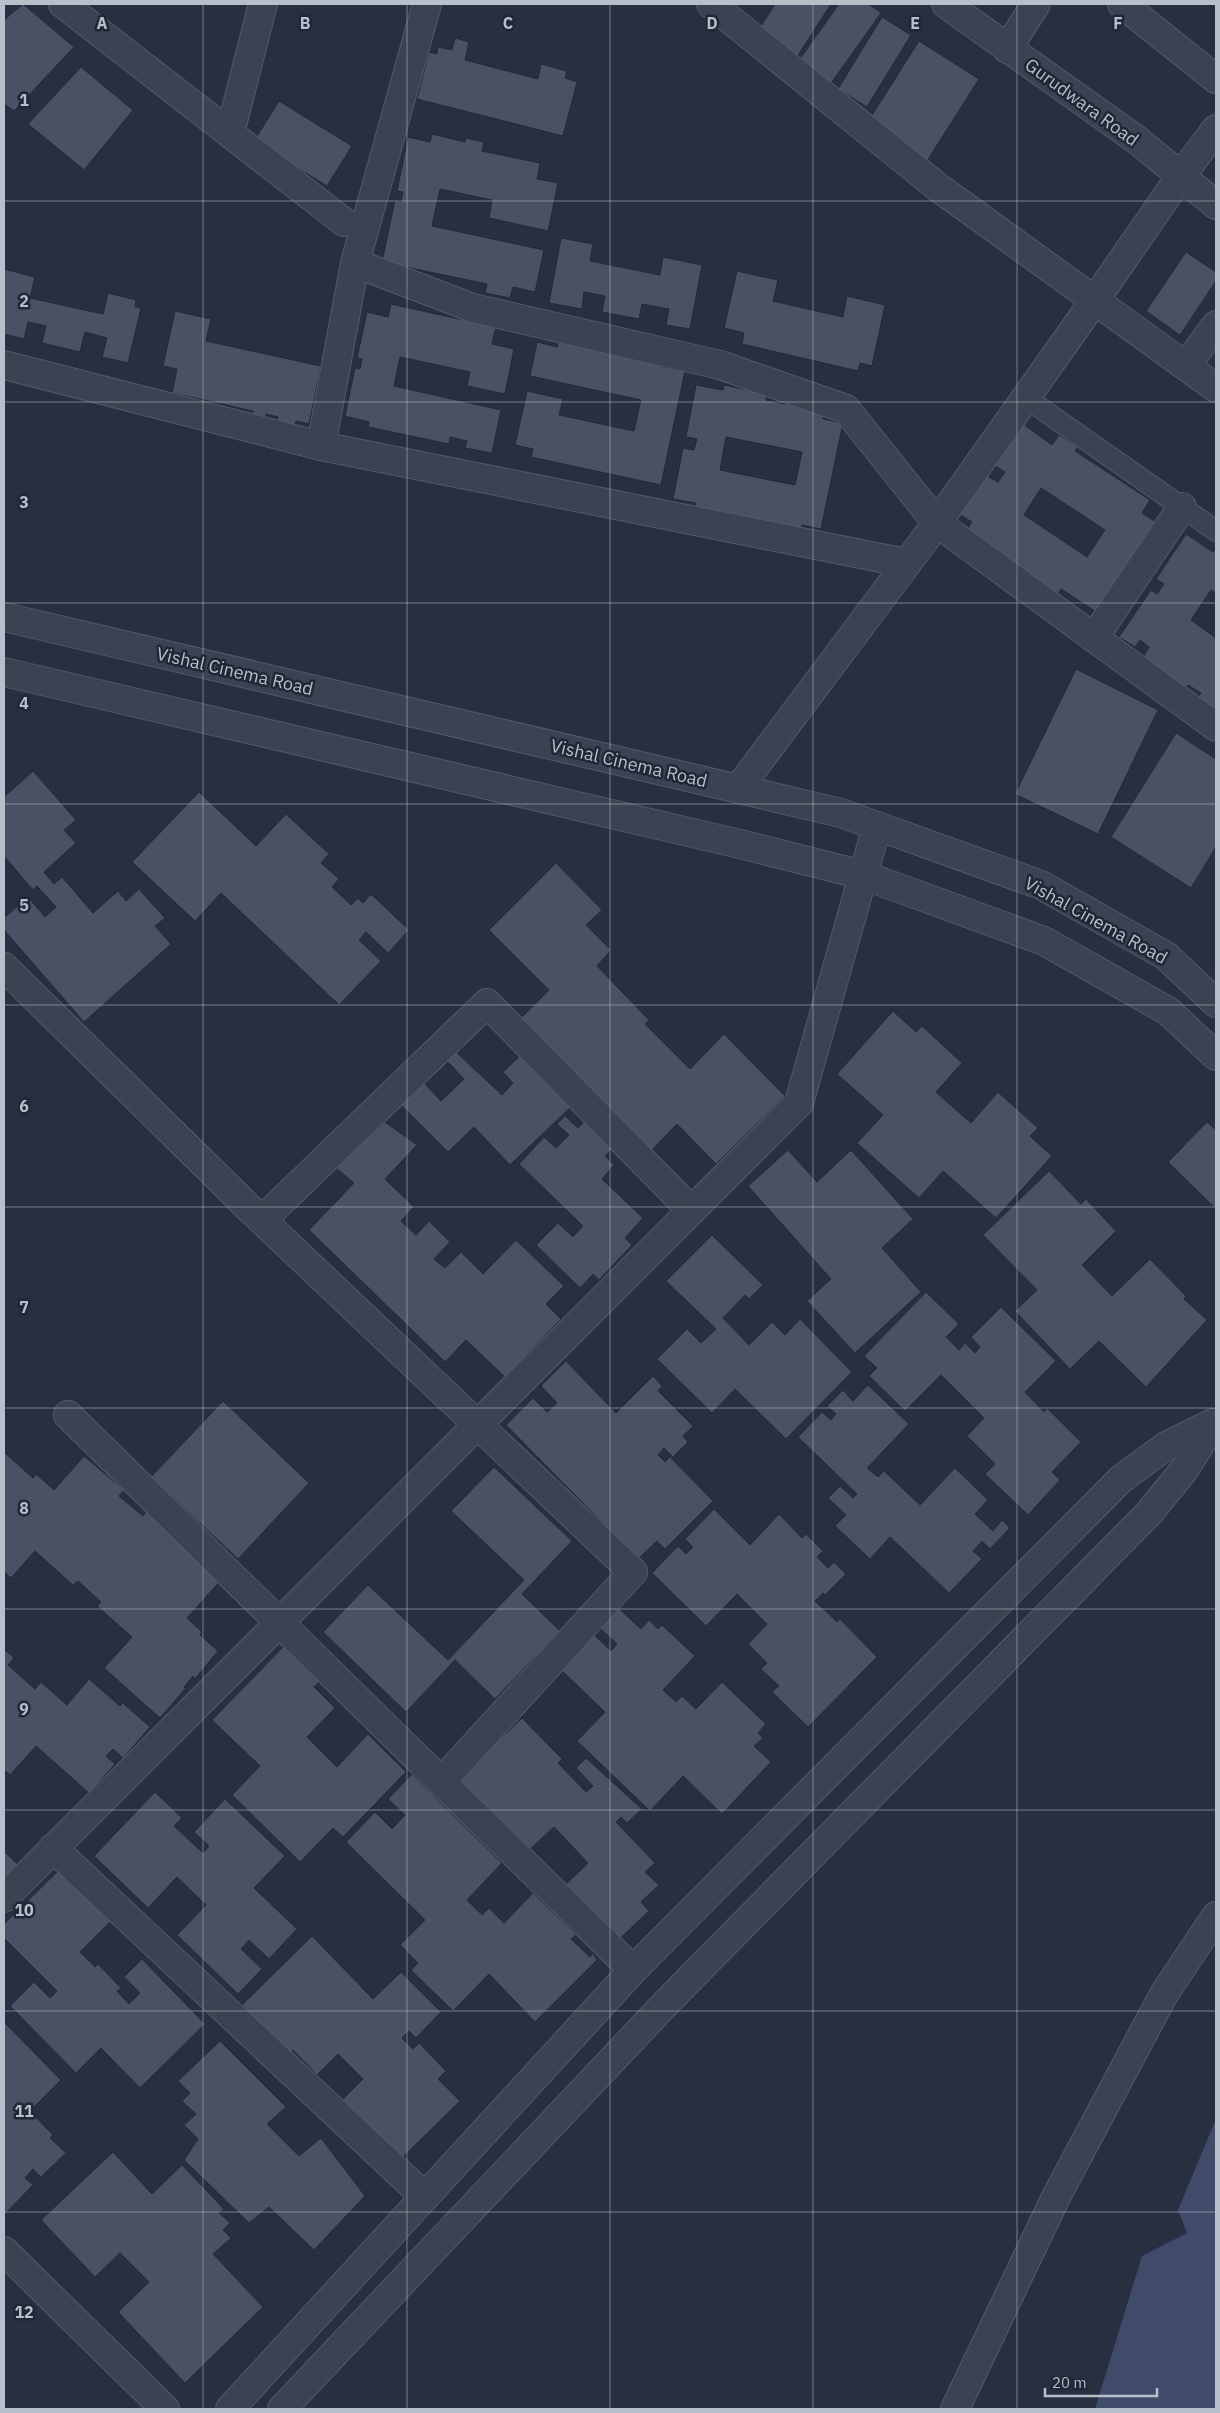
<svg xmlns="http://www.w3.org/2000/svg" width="1220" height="2413" font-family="'IBM Plex Sans',sans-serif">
	<rect width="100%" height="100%" fill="#282f41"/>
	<polygon fill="#3f4b69" points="1216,2119 1216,2409 1095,2409 1142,2256 1187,2233 1178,2210"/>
	<g fill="#4a5165" stroke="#232938" fill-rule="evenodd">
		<polygon points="23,4 74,47 14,111 4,104 4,20"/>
		<polygon points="775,4 831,4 793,63 754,37"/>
		<polygon points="839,4 869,4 881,13 829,86 797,63"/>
		<polygon points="882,17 911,35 867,107 838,89"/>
		<polygon points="455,38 469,42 465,60 538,79 541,64 567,71 565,78 577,82 563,136 417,99 429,52 437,54 438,47 452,50"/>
		<polygon points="919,41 979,79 927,161 867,123"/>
		<polygon points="81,67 133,110 84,170 28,124"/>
		<polygon points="279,101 352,146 327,186 254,141"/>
		<polygon points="432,134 465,142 466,138 484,142 482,151 540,163 537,179 558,183 548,231 489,218 492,200 440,189 432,226 544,250 535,292 513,287 510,298 485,293 487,284 382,262 395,200 401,202 403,192 397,191 408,137 430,142"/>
		<polygon points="561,238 593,244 590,261 660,275 663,257 702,265 690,329 666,325 669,309 642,304 639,319 602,312 605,296 584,292 582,309 549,303"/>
		<polygon points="1186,252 1216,272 1216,281 1180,335 1146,311"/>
		<polygon points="4,269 35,277 30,298 103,314 108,293 136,300 135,307 141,308 128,363 102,357 107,338 85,332 80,352 42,343 46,326 28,322 24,339 4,334"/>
		<polygon points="737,271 778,280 773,301 843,317 847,296 885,305 872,366 860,363 858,371 742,344 744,333 724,328"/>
		<polygon points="391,304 468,321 469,316 497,322 492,344 514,349 505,394 467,386 470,372 400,357 394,386 501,410 492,453 465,448 467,441 450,437 449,444 368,427 369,422 345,416 355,368 360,369 362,359 357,358 367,312 388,317"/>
		<polygon points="175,311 211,319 206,341 321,366 309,424 296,421 294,428 276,425 278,417 266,414 265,422 252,419 253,411 172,393 177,369 163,366"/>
		<polygon points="560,333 666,355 663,367 685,371 661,485 531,457 533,449 515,445 527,391 563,399 559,415 634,431 641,400 530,376 537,342 557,347"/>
		<path d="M 696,385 L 723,390 L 724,385 L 767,394 L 766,400 L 785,404 L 786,400 L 825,408 L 823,419 L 843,423 L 821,529 L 802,525 L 800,532 L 694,511 L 696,503 L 673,499 L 683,448 L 694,450 L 697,439 L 686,437 ZM 726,437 L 802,452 L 795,485 L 720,470 Z"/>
		<path d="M 1019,421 L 1052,445 L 1059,435 L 1078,447 L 1075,451 L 1150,500 L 1142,513 L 1156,522 L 1098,613 L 1061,589 L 1056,598 L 962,537 L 972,522 L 959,514 L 985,475 L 998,482 L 1005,472 L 988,461 ZM 1041,488 L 1105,530 L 1087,557 L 1024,515 Z"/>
		<polygon points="1186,534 1213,552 1216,549 1216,593 1211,590 1191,620 1216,638 1216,709 1198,697 1201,693 1188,685 1185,688 1142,659 1149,647 1140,640 1135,647 1119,637 1151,590 1157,594 1164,584 1156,579"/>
		<polygon points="1076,669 1158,710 1098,834 1015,794"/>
		<polygon points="1176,733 1216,759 1216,847 1191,888 1111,837"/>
		<polygon points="33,771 76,820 64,830 76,843 44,872 54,884 62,877 93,913 118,891 126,901 139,889 165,918 155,926 171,944 84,1022 4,930 4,918 28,897 45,917 56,907 37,886 33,890 4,856 4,797"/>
		<polygon points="199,792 256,846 286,814 329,854 321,863 339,879 332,887 351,905 358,898 363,903 371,894 409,930 388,953 366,932 359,940 381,961 339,1005 221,893 195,921 132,862"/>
		<polygon points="556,863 602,910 586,925 611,950 597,966 649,1020 645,1024 690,1069 724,1034 785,1096 716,1164 677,1124 648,1154 517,1022 549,990 489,930"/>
		<polygon points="893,1011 916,1032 922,1026 962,1063 936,1092 971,1123 998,1092 1038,1128 1030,1136 1052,1156 996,1218 943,1171 919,1198 857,1143 883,1115 837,1074"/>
		<path d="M 525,1051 L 574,1104 L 510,1165 L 474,1127 L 448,1152 L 400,1104 L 456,1052 L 502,1095 L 513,1083 L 503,1072 ZM 448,1062 L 464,1079 L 441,1101 L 425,1084 Z"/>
		<polygon points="565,1116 578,1128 589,1116 617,1144 605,1156 614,1165 602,1179 643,1218 625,1238 632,1245 599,1280 593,1274 580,1288 536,1245 558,1223 573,1237 583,1226 519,1164 544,1137 556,1148 569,1135 557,1124"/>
		<polygon points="385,1122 417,1145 385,1179 414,1207 401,1221 416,1235 429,1221 450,1242 434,1259 445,1268 461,1252 483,1274 516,1240 564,1286 546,1304 561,1319 505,1377 466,1340 445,1362 309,1230 354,1183 336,1168"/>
		<polygon points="1207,1122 1216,1130 1216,1209 1168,1162"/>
		<polygon points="788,1150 817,1182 851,1150 913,1219 882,1248 921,1292 855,1353 807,1301 831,1279 748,1186"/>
		<polygon points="1049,1171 1081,1204 1086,1199 1116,1231 1082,1265 1112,1296 1150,1259 1186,1296 1184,1299 1207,1320 1146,1387 1099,1341 1070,1369 1015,1311 1037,1290 983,1235"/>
		<polygon points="712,1235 763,1285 749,1299 745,1295 723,1318 749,1345 772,1322 785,1335 800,1319 852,1372 786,1439 735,1389 712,1413 657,1359 687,1329 701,1343 716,1329 666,1281"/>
		<polygon points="926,1292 959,1324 946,1337 959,1350 965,1343 975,1353 980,1347 971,1337 1001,1307 1056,1361 1025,1392 1044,1412 1047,1408 1081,1442 1052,1472 1060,1480 1028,1515 985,1474 995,1464 967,1436 984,1418 941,1375 905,1411 869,1376 877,1368 864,1356"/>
		<polygon points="566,1361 616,1413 653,1376 662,1386 658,1391 693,1426 683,1436 688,1442 673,1457 664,1448 658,1455 665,1462 670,1457 713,1501 665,1549 657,1541 638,1559 506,1425 533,1398 547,1412 557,1403 541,1386"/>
		<polygon points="868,1385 909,1424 867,1468 878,1477 884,1471 920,1505 955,1468 988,1500 975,1514 993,1531 1002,1520 1010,1528 990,1549 982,1541 973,1551 982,1559 949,1593 890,1537 870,1559 835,1526 846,1515 828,1498 840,1486 853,1498 857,1494 798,1437 822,1412 831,1420 836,1414 827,1406 843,1390 853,1401"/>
		<polygon points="223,1401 309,1483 238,1559 151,1477"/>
		<polygon points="4,1452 33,1478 36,1474 54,1490 84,1456 124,1490 119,1496 143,1516 146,1512 222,1579 187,1618 202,1632 200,1635 218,1651 195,1679 193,1676 184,1687 186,1688 160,1718 104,1668 132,1637 97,1606 101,1602 78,1581 73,1585 35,1551 11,1578 4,1572"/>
		<polygon points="494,1467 572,1541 522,1594 560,1631 495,1699 455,1660 406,1712 323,1632 368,1585 448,1660 524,1580 451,1511"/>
		<polygon points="714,1509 750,1545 779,1514 802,1538 806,1534 823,1551 817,1557 828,1568 834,1562 846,1574 825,1595 823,1593 815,1601 837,1622 840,1619 877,1657 808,1727 772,1692 779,1686 761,1669 767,1663 748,1644 767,1624 737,1594 706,1626 652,1573 678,1546 686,1554 693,1547 685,1539"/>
		<polygon points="616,1606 641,1629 649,1620 658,1629 662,1625 695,1656 663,1690 676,1702 682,1696 696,1709 722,1682 766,1724 758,1733 763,1738 754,1746 771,1762 722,1814 683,1776 650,1811 577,1741 605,1712 556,1665 589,1630 611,1651 617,1644 598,1626"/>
		<polygon points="284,1646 320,1681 314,1687 335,1708 307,1737 337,1767 368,1734 406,1772 343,1837 333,1828 300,1862 232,1795 260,1766 212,1720"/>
		<polygon points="4,1649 14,1658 8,1665 35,1689 41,1682 67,1705 89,1679 120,1706 123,1703 150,1727 123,1758 113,1749 106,1756 115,1764 89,1793 36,1746 10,1775 4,1770"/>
		<polygon points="522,1718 562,1759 558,1763 586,1792 593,1786 576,1768 586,1758 642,1809 627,1823 621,1817 616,1822 655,1863 645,1872 659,1885 641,1902 649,1911 614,1944 561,1889 588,1863 554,1827 527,1852 457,1780"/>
		<polygon points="412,1774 502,1863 467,1900 482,1915 489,1908 504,1923 533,1893 576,1935 571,1939 590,1957 593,1953 597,1960 535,2022 489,1974 453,2011 411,1970 418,1963 400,1945 425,1920 346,1842 375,1812 392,1829 405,1815 388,1799"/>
		<polygon points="155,1792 182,1818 174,1826 203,1853 209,1846 194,1832 225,1799 285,1856 254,1888 297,1929 269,1959 249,1940 241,1949 262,1969 238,1994 177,1935 206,1905 177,1877 148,1908 94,1856"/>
		<polygon points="4,1851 20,1867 4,1884"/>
		<polygon points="60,1869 111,1921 80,1952 95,1967 98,1964 121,1988 117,1991 129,2004 140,1993 124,1977 142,1959 205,2024 140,2088 101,2048 76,2073 10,2006 34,1982 50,1998 57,1991 4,1938 4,1924"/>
		<polygon points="312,1936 373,1999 401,1972 441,2012 416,2038 409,2031 402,2038 413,2049 419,2043 446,2071 438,2079 460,2101 401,2159 339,2103 363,2079 338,2054 317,2075 293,2050 290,2054 242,2005"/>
		<polygon points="4,2022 61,2080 30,2111 53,2135 50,2138 66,2153 41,2177 33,2169 25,2178 33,2185 4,2215"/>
		<polygon points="220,2041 286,2107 267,2124 299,2156 321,2138 365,2196 314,2250 269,2207 249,2223 184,2160 198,2139 184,2125 196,2114 182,2101 190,2093 178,2081"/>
		<polygon points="113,2152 152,2194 182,2165 224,2209 219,2213 230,2223 223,2230 231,2238 213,2254 263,2307 185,2383 118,2312 149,2282 120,2253 95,2277 41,2220"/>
	</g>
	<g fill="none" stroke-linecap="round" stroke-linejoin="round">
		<defs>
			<polyline id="service" points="1026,398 1216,531"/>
			<g id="minor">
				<polyline points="63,4 344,222"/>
				<polyline points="711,4 939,188 1216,388"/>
				<polyline points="946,4 1137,140 1216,205"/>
				<polyline points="1122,4 1216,79"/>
				<polyline points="1007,49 1036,4"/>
				<polyline points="230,133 263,4"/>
				<polyline points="355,263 473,308 720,365 846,409 937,523 1095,300 1180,177 1216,129"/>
				<polyline points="4,365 321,446 906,563"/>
				<polyline points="1186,366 1216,325"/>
				<polyline points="321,446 355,263 427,4"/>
				<polyline points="1094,638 1182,507"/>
				<polyline points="738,789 937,523 1216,727"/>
				<polyline points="4,967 249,1208 633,1572 441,1782"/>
				<polyline points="262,1220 487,1003 691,1210"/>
				<polyline points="68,1415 633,1970"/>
				<polyline points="53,1848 425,2197"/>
				<polyline points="4,1898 799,1103 877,826"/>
				<polyline points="4,2251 165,2409"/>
				<polyline points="955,2409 1056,2197 1164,1994 1216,1916"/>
			</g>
			<g id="tertiary">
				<polyline points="4,617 841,813 1041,885 1166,956 1216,1003"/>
				<polyline points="4,672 740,844 863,875 1044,941 1168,1011 1216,1056"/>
				<polyline points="230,2409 633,1970 1121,1479 1166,1446 1213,1423"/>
				<polyline points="282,2409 667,2002 1149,1513 1184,1470 1214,1423"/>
			</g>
		</defs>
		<use href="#service" stroke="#545a68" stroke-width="22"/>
		<use href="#minor" stroke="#545a68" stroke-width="30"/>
		<use href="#tertiary" stroke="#545a68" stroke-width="30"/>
		<use href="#service" stroke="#3c4251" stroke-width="20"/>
		<use href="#minor" stroke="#3c4251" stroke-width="28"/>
		<use href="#tertiary" stroke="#3c4251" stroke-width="28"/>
	</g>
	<path fill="none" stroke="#b9becb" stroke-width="1" stroke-opacity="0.55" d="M 203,4 L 203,2409M 407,4 L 407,2409M 610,4 L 610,2409M 813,4 L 813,2409M 1017,4 L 1017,2409M 4,201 L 1216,201M 4,402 L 1216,402M 4,603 L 1216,603M 4,804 L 1216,804M 4,1005 L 1216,1005M 4,1207 L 1216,1207M 4,1408 L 1216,1408M 4,1609 L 1216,1609M 4,1810 L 1216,1810M 4,2011 L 1216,2011M 4,2212 L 1216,2212"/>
	<g text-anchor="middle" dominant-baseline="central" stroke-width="5" stroke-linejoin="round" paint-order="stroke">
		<g font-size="18" fill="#b9becb" stroke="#212736">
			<text transform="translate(1082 102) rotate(36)">Gurudwara Road</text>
			<text transform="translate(235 671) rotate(13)">Vishal Cinema Road</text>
			<text transform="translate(629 763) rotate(13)">Vishal Cinema Road</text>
			<text transform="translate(1096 920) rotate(29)">Vishal Cinema Road</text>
		</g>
	</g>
	<g font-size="16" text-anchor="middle" font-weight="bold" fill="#b9becb" stroke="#212736" stroke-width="5" stroke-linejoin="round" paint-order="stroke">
		<text x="102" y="29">A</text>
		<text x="305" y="29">B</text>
		<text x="508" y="29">C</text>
		<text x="712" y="29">D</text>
		<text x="915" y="29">E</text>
		<text x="1118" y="29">F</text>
		<text x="24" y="106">1</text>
		<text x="24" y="307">2</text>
		<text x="24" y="508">3</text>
		<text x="24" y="709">4</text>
		<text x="24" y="911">5</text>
		<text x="24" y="1112">6</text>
		<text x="24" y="1313">7</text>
		<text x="24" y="1514">8</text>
		<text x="24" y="1715">9</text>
		<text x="24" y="1916">10</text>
		<text x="24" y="2117">11</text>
		<text x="24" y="2318">12</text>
	</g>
	<rect width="1220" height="2413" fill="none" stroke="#b9becb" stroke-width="10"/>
	<path d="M1045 2388v8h112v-8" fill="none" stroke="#b9becb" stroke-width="2.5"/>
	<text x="1052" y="2388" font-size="15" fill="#b9becb" stroke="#212736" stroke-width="4" paint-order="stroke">20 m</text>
</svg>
